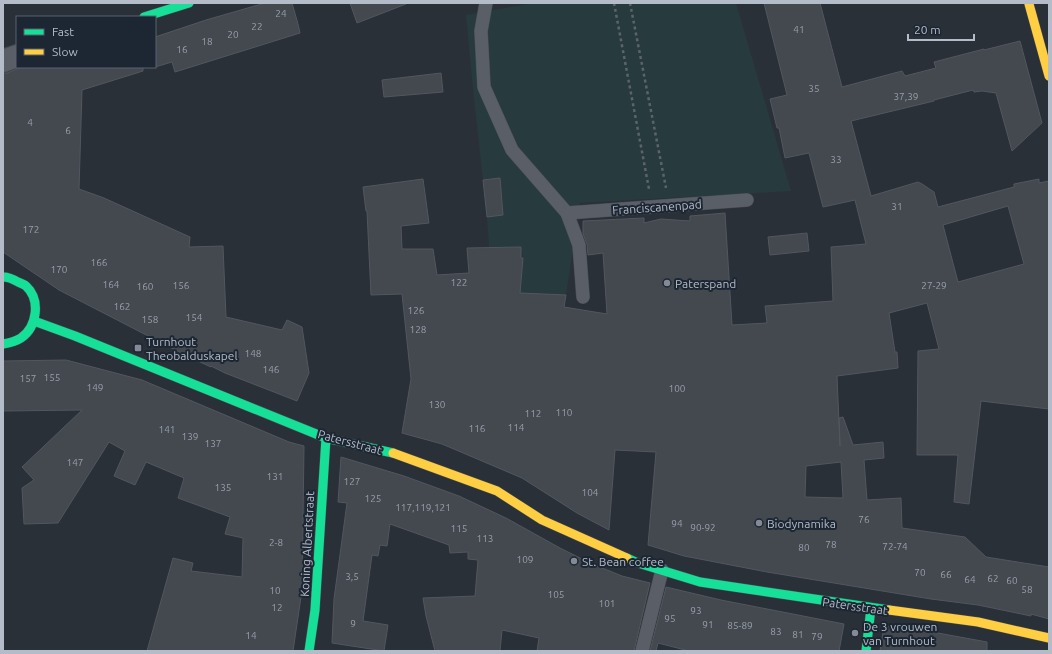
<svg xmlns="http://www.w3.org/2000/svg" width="1052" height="654" font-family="Ubuntu,sans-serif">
	<rect width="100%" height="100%" fill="#2a3038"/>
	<polygon fill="#273a3e" points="534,3 736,3 791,191 580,203 566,295 520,294 523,258 521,247 489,247 487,217 503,215 500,179 483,180 473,89 466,15"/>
	<g fill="#444950" stroke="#52575f" fill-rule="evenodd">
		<polygon points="265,3 292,3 298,24 300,33 175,72 172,62 155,67 155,37 206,20"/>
		<polygon points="350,3 406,3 406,4 357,23"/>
		<path d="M 764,3 L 820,3 L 842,87 L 902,71 L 905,76 L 936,68 L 934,62 L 984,49 L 984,50 L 1020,41 L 1042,123 L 1012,151 L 996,93 L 982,91 L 974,92 L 973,90 L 934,100 L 934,101 L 851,121 L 871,196 L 918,182 L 922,184 L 934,192 L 938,207 L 1014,187 L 1014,184 L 1039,179 L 1039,183 L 1049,181 L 1049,409 L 981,401 L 969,504 L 954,502 L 958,455 L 917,455 L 918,351 L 939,349 L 927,303 L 889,313 L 895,352 L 897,352 L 898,368 L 837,376 L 840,446 L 839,418 L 843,417 L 853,445 L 883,442 L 884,458 L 864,460 L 867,500 L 901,498 L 902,528 L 965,537 L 986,557 L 1049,567 L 1049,619 L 1031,614 L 1031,616 L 978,605 L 931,599 L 767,572 L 684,556 L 648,545 L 656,452 L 615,450 L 609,530 L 577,513 L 522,478 L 442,444 L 402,433 L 411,379 L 402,294 L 371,295 L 367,211 L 366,211 L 363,187 L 423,179 L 429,223 L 401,226 L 402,249 L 433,249 L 437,275 L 469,273 L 467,248 L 521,247 L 521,258 L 523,258 L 520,293 L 566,295 L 564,307 L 607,314 L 603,253 L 588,255 L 587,244 L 583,234 L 583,221 L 644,218 L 644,223 L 661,219 L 690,221 L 690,216 L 725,213 L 732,325 L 767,323 L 765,306 L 833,301 L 831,247 L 866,244 L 855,200 L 823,207 L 809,153 L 785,158 L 779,128 L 777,128 L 770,99 L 787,95 ZM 1008,206 L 1024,264 L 958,282 L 943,225 ZM 841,462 L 843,498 L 805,497 L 806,466 Z"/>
		<polygon points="22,67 143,67 143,71 82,90 79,189 104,198 190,237 189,247 223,246 226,317 282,330 287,320 302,327 309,373 297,401 225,373 211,366 211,367 187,356 59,290 3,252 3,73 7,73"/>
		<polygon points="441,73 443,92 384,97 382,80"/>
		<polygon points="500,178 503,215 487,217 483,180"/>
		<polygon points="807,233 809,251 770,255 768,237"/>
		<polygon points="66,360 142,380 289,442 304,446 302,590 293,651 147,651 173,558 193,563 191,571 242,577 243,538 225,534 230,517 178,498 184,478 146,462 135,485 114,476 125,451 109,442 58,523 24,524 22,488 34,480 22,467 82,410 3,411 3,361"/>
		<polygon points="341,457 404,476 459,496 506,518 560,548 590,563 622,576 650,583 634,651 537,651 539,638 502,630 500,651 435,651 426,616 423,598 475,596 478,560 468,559 468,552 450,553 449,545 390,524 387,546 380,545 378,556 372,555 363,621 388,625 384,651 332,643 334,599 347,503 338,502"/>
		<polygon points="666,587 721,600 844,624 839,651 689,651 658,643 656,651 650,651"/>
		<polygon points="884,626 927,631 987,642 987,651 880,651"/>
	</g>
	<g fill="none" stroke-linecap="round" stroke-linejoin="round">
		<defs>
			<g id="lane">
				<polyline points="486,3 481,31 484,87 512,150 567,213 579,245 583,297"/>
				<polyline points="567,213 747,200"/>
				<polyline points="642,651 662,570"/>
			</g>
			<polyline id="street" points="3,61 17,56"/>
			<g id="fast">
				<polyline points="144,17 189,3"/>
				<path d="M 3,277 C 9,277 13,279 18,282 C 20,283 24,284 26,286 C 41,300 37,327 21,338 C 15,342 9,343 3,344"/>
				<polyline points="34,321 75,336 326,438 393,453"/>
				<polyline points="627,558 638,563 700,582 889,610"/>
				<polyline points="309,651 315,610 326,438"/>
				<polyline points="866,651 871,608"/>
			</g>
			<g id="slow">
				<polyline points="1029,4 1049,76"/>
				<polyline points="393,453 497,491 542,520 627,558"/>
				<polyline points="889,610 978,622 1049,638"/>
			</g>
		</defs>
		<use href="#lane" stroke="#484c53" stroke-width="14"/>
		<use href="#street" stroke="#484c53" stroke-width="24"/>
		<use href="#fast" stroke="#484c53" stroke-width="10"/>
		<use href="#slow" stroke="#484c53" stroke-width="10"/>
		<g stroke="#5d636a" stroke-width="2.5" stroke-dasharray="3 3" stroke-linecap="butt">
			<polyline points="614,3 649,189"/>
			<polyline points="630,3 666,188"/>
		</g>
		<use href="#lane" stroke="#5a5e66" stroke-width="13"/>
		<use href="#street" stroke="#5a5e66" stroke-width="22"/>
		<use href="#fast" stroke="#16e098" stroke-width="9"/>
		<use href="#slow" stroke="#ffcf43" stroke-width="9"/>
	</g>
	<g fill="#848b96" stroke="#1d2633" stroke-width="1.5">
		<circle cx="667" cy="283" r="4"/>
		<rect x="134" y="344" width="8" height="8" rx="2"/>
		<circle cx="759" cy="523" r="4"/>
		<circle cx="574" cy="561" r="4"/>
		<circle cx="855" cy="633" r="4"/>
	</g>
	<g text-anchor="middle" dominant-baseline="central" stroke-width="4" stroke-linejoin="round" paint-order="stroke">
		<g font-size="10" fill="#989fab">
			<text x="281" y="13">24</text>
			<text x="257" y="26">22</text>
			<text x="799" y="29">41</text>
			<text x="233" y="34">20</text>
			<text x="207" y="41">18</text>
			<text x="182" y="49">16</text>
			<text x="814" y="88">35</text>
			<text x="906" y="96">37,39</text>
			<text x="30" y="122">4</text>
			<text x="68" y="130">6</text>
			<text x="836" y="159">33</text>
			<text x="897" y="206">31</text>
			<text x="31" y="229">172</text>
			<text x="99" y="262">166</text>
			<text x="59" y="269">170</text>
			<text x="459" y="282">122</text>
			<text x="111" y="284">164</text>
			<text x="181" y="285">156</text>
			<text x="934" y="285">27-29</text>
			<text x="145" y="286">160</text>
			<text x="122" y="306">162</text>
			<text x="416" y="310">126</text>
			<text x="194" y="317">154</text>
			<text x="150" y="319">158</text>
			<text x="418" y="329">128</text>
			<text x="253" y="353">148</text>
			<text x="271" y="369">146</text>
			<text x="52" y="377">155</text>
			<text x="28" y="378">157</text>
			<text x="95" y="387">149</text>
			<text x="677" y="388">100</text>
			<text x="437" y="404">130</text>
			<text x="564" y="412">110</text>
			<text x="533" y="413">112</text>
			<text x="516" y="427">114</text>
			<text x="477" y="428">116</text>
			<text x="167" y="429">141</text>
			<text x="190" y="436">139</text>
			<text x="213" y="443">137</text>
			<text x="75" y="462">147</text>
			<text x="275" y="476">131</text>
			<text x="352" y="481">127</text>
			<text x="223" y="487">135</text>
			<text x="590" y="492">104</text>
			<text x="373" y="498">125</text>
			<text x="423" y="507">117,119,121</text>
			<text x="864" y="519">76</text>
			<text x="677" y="523">94</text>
			<text x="703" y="527">90-92</text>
			<text x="459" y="528">115</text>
			<text x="485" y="538">113</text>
			<text x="276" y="542">2-8</text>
			<text x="831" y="544">78</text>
			<text x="895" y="546">72-74</text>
			<text x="804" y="547">80</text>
			<text x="525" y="559">109</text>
			<text x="920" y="572">70</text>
			<text x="946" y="574">66</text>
			<text x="352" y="576">3,5</text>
			<text x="993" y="578">62</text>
			<text x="970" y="579">64</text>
			<text x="1012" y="580">60</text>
			<text x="1027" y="589">58</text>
			<text x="275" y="590">10</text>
			<text x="556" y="594">105</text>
			<text x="607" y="603">101</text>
			<text x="277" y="607">12</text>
			<text x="696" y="610">93</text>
			<text x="670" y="618">95</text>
			<text x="353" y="623">9</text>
			<text x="708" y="624">91</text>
			<text x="740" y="625">85-89</text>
			<text x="776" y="631">83</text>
			<text x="798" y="634">81</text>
			<text x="251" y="635">14</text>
			<text x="817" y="636">79</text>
		</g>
		<g font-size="12" fill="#b4bcc9" stroke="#1d2633">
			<text transform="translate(657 207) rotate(-4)">Franciscanenpad</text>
			<text transform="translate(350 442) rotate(15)">Patersstraat</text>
			<text transform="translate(307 544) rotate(-87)">Koning Albertstraat</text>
			<text transform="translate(855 606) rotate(8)">Patersstraat</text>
		</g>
		<g font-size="12" fill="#b4bcc9" stroke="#1d2633" text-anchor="start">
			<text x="675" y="283">Paterspand</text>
			<text x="146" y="341">Turnhout<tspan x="146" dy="14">Theobalduskapel</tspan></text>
			<text x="767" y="523">Biodynamika</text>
			<text x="582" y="561">St. Bean coffee</text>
			<text x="863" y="626">De 3 vrouwen<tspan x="863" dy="14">van Turnhout</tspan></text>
		</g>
	</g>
	<rect width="1052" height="654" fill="none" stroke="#b4bcc9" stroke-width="8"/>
	<rect x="16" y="16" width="140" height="52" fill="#1d2633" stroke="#59626f"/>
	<rect x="24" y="29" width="20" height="6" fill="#16e098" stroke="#59626f"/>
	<text x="52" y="36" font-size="12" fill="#b4bcc9">Fast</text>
	<rect x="24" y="49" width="20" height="6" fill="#ffcf43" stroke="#59626f"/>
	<text x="52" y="56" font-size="12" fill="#b4bcc9">Slow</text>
	<path d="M908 34v6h66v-6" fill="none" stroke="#b4bcc9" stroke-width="2"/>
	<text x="914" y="34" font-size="12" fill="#b4bcc9" stroke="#1d2633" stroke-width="3" paint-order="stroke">20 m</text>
</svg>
